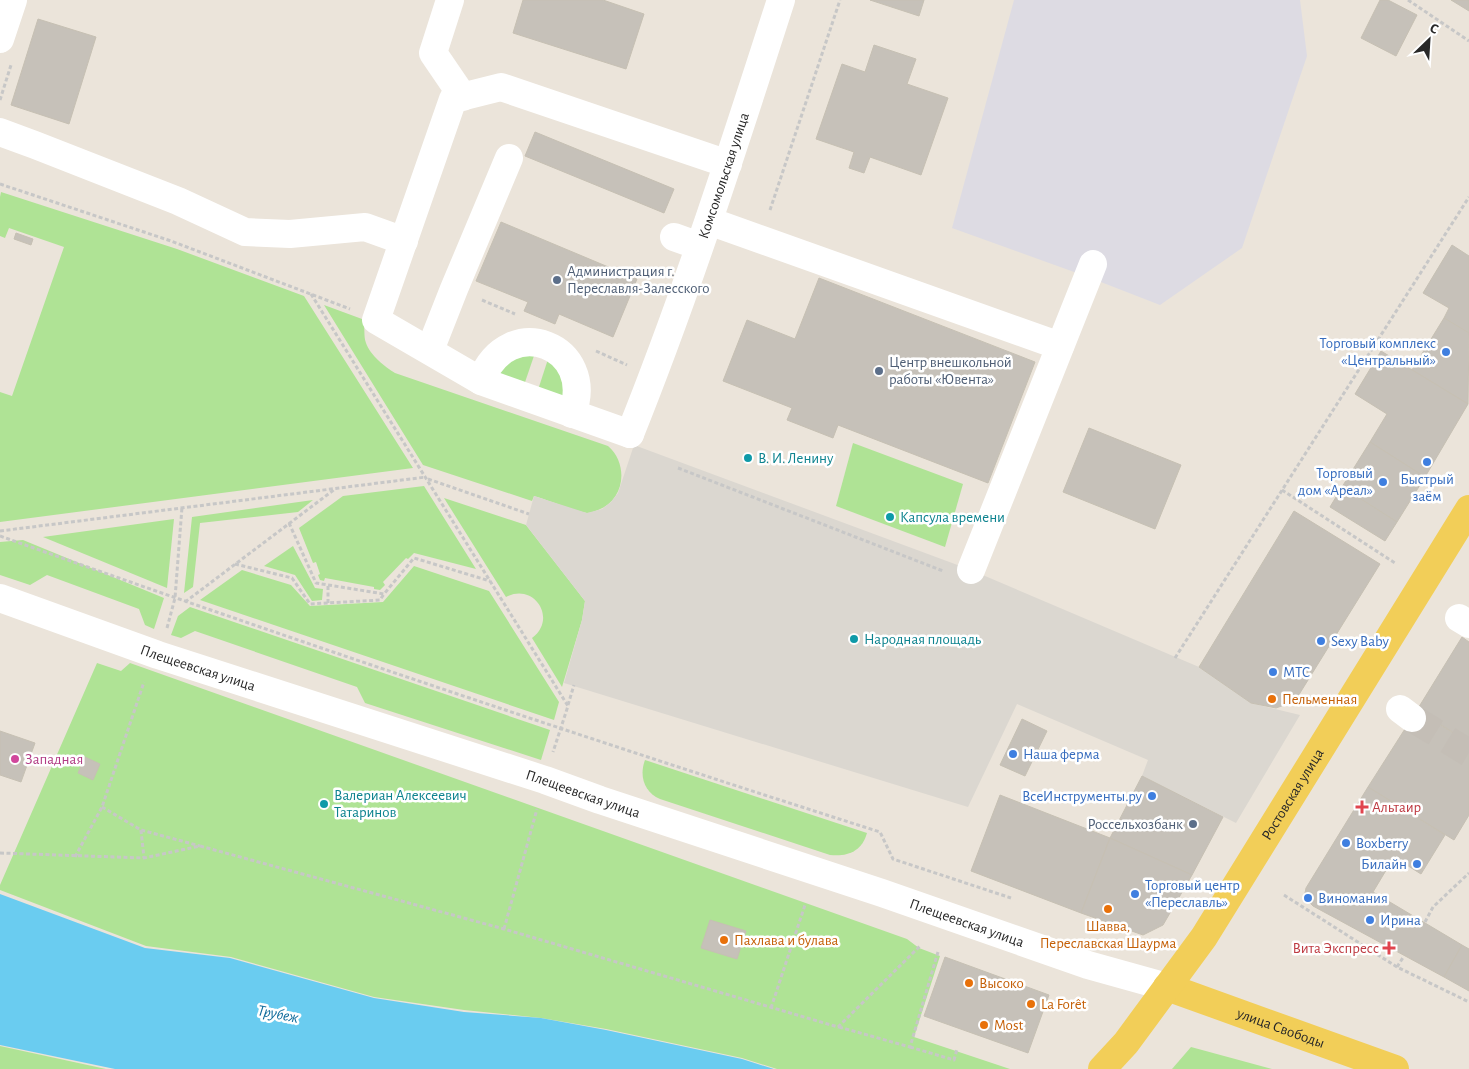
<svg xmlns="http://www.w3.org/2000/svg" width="1469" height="1069" font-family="'Alegreya Sans',sans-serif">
	<rect width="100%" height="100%" fill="#ebe4da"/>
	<polygon fill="#dddbe3" points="1014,0 1300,0 1307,56 1242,248 1160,305 1088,277 952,228"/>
	<g fill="#afe395">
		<polygon points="1,192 177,249 304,296 413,468 0,522 0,392 12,396 64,247 9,228 5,238 0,236 0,197"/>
		<path d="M 324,305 L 362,319 C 366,327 363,335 366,343 C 370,355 385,367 395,373 L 608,446 C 629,464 625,500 598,510 C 595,511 590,513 587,513 C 574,511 548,500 534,496 L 532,501 L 423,465 Z"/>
		<polygon points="537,347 522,391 489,372"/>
		<polygon points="550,353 574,397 536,396"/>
		<polygon points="853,443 963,484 945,547 836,506"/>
		<polygon points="424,486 476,569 414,553 408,559 406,558 383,582 385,585 380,590 374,589 374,587 325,578 324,581 320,580 318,575 320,574 316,562 313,563 299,528 343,496"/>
		<path d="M 444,498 L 526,525 L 585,601 L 582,620 L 562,687 L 532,638 C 558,619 534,582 506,597 Z"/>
		<polygon points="313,500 298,512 200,523 193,587 184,593 192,517"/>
		<polygon points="174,519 167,588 43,537"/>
		<polygon points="23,540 164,598 154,629 145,625 139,609 47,575 30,585 0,575 0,542"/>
		<polygon points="293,546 315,588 323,589 322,600 312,601 295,575 264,566"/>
		<polygon points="414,566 489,591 559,702 554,720 200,600 242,570 291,585 310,606 383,602"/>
		<polygon points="190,607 550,730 541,760 365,703 357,687 195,631 181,638 171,635 178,616"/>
		<polygon points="97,663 121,671 130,663 907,939 919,948 940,956 914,1037 1010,1069 777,1069 742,1058 606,1029 541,1018 464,1010 374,997 231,957 146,946 0,890 0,885"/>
		<path d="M 645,760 L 867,833 C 862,851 848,857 830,855 L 660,799 C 644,792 639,776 645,760 Z"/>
		<polygon points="0,1046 106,1069 0,1069"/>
		<polygon points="1191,1047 1272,1069 1172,1069"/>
	</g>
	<polygon fill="#dbd7d0" points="634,445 971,570 1199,667 1251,703 1300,715 1236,823 1142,776 1148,760 1017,704 968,807 564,683 582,620 585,601 526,525 534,496 587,513 602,509 611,502 618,493"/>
	<polygon fill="#6accf0" points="0,894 145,948 230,958 374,998 464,1012 541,1018 606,1030 742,1059 774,1069 115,1069 0,1045"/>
	<g fill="#c6c1b9" stroke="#c6c0b3">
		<polygon points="523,0 603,0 644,14 626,69 513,33"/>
		<polygon points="870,0 924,0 919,16"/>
		<polygon points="1380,0 1388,0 1417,15 1396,56 1361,38"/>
		<polygon points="1451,0 1469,0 1469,11"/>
		<polygon points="38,19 96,37 69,124 11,105"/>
		<polygon points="874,45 916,59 907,84 948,98 921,175 870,157 864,173 849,168 854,152 816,139 842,64 865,72"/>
		<polygon points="535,132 674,189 664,213 525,156"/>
		<polygon points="501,222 637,279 613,337 559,314 555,324 524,311 528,302 476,281"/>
		<polygon points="16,233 33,239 31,245 14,239"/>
		<polygon points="1452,245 1469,256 1469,333 1444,318 1449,308 1423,293"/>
		<polygon points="819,278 1035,362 988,483 838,425 833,438 787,420 792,408 723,381 747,320 795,339"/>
		<polygon points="1444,318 1469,333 1468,404 1412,370"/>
		<polygon points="1381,351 1468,404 1425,477 1370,442 1387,414 1355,394"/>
		<polygon points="1089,428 1181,465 1155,529 1063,492"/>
		<polygon points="1370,442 1425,477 1397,522 1342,487"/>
		<polygon points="1342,487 1397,522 1385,541 1330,507"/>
		<polygon points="1294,511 1380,564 1295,701 1276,708 1251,703 1199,667"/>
		<polygon points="1462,637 1469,642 1469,738 1467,741 1417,710"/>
		<polygon points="1417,710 1469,743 1469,815 1454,840 1368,787"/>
		<polygon points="1022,719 1047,731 1025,776 1000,765"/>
		<polygon points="0,731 35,743 21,782 0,775"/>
		<polygon points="85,757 100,764 93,780 78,773"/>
		<polygon points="1142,776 1223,817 1192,875 1110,838"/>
		<polygon points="1368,787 1445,835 1421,874 1394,857 1373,892 1462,945 1444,977 1313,906 1306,899 1305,893 1306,888"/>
		<polygon points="1000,795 1110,838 1081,913 971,871"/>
		<polygon points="1110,838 1192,875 1163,925 1143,935 1081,913"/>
		<polygon points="710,920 746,931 737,959 701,948"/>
		<polygon points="1462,945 1469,949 1469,991 1444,977"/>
		<polygon points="945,957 1049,995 1028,1053 924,1016"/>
	</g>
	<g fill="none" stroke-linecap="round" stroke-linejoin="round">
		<polyline stroke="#c4beb6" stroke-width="28" stroke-dasharray="28 14" stroke-linecap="butt" points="1412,718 1469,753"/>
		<g stroke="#c7c7c7" stroke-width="3" stroke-dasharray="4 2.5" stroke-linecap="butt">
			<polyline points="1408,0 1469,41"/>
			<polyline points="0,100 11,65"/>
			<polyline points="0,184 171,241 350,309"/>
			<polyline points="770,210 840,0"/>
			<polyline points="311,294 568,706 553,752"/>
			<polyline points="482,300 515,314"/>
			<polyline points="596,351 627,365"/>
			<polyline points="678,468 943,571"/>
			<polyline points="428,479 529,514"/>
			<polyline points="1282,490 1395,563"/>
			<polyline points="289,523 316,583 384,594 414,558 490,581"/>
			<polyline points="0,531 426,477"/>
			<path d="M 0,536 C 292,640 585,738 880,832 L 893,859 L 1011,898"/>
			<polyline points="235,564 292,578 310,604 380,600 384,594"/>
			<polyline points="185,602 335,489"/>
			<polyline points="328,603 328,585"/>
			<polyline points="167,628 175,598 182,507"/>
			<polyline points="1175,658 1469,197"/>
			<polyline points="568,705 574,685"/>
			<polyline points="102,807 141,830 200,846"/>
			<polyline points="141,830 144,858"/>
			<polyline points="0,853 144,858 200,846 504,929 838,1027 920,946"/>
			<polyline points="75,857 102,807 144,682"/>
			<polyline points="1284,895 1397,967 1469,1002"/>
			<polyline points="1425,922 1433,907 1469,873"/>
			<polyline points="504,929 537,809"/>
			<polyline points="1397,967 1404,956"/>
			<polyline points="771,1008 805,905"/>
			<polyline points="839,1027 910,1047 938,952"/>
			<polyline points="910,1047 954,1060 957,1049"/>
		</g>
		<g stroke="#fff" stroke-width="28">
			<polyline points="450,0 433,53 463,97"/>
			<polyline points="0,39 13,0"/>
			<polyline points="0,132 35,145 178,201 245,232 290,234 365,227 404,241"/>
			<polyline points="709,221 1060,346"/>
			<polyline points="674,237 699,246"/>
			<polyline points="430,350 454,289 509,158"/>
			<path d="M 481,381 C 508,310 598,346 572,414"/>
			<polyline points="630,434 481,381 376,320 453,99 501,87 728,164"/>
			<path id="s1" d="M 630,434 C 687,292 734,146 781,0"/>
			<polyline points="971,570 1093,264"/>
			<path id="s2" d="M 0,598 L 158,655 L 545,780 L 600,800 L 882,893 L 1088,965 L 1167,987"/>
			<polyline points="1459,618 1469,624"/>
			<polyline points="1400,709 1412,718"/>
		</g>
		<g stroke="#f2ce58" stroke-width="28">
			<path id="s3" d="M 1167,987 L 1395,1069"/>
			<path id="s4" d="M 1102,1069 L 1126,1043 L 1204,937 L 1469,509"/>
		</g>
	</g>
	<g fill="#5c6f8a" stroke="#fff" stroke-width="2">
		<circle cx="557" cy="280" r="5"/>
		<circle cx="879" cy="371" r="5"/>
		<circle cx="1193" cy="824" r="5"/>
	</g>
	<g fill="#3f7fe0" stroke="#fff" stroke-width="2">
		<circle cx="1446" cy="352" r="5"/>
		<circle cx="1427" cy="462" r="5"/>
		<circle cx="1383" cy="482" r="5"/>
		<circle cx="1321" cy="641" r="5"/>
		<circle cx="1273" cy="672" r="5"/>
		<circle cx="1013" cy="754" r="5"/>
		<circle cx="1152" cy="796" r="5"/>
		<circle cx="1346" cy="843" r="5"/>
		<circle cx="1417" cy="864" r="5"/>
		<circle cx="1135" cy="894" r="5"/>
		<circle cx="1308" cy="898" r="5"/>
		<circle cx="1370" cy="920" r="5"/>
	</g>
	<g fill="#0f9aa8" stroke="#fff" stroke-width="2">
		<circle cx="748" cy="458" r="5"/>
		<circle cx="890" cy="517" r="5"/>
		<circle cx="854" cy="639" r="5"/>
		<circle cx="324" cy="804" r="5"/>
	</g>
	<g fill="#e8710a" stroke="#fff" stroke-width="2">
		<circle cx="1272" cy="699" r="5"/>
		<circle cx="1108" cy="909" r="5"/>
		<circle cx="724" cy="940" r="5"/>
		<circle cx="969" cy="983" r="5"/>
		<circle cx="1031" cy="1004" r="5"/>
		<circle cx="984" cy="1025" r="5"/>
	</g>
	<circle fill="#d1479c" stroke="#fff" stroke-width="2" cx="15" cy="759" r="5"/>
	<g fill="#e0444e" stroke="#fff" stroke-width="2">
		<path d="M1359.5 799.5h5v5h5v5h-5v5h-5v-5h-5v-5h5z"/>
		<path d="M1386.5 940.5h5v5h5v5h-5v5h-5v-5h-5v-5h5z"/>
	</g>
	<g text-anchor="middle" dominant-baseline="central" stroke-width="5" stroke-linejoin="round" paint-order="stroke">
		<g font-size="15" fill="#282828" stroke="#fff">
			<text stroke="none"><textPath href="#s1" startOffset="275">Комсомольская улица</textPath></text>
			<text stroke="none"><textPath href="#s2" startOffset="210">Плещеевская улица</textPath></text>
			<text stroke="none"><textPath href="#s2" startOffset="615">Плещеевская улица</textPath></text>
			<text stroke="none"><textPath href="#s4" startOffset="335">Ростовская улица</textPath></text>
			<text stroke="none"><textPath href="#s2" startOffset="1020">Плещеевская улица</textPath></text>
			<text stroke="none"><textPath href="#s3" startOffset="121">улица Свободы</textPath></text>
		</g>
		<g font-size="15" fill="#4e5e75" stroke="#fff" text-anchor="start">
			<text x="567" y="271">Администрация г.<tspan x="567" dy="17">Переславля-Залесского</tspan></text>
			<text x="889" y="362">Центр внешкольной<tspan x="889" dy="17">работы «Ювента»</tspan></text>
			<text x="1183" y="824" text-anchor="end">Россельхозбанк</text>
		</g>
		<g font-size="15" fill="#366cbe" stroke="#fff" text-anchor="start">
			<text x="1436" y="343" text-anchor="end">Торговый комплекс<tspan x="1436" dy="17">«Центральный»</tspan></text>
			<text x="1373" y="473" text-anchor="end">Торговый<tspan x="1373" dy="17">дом «Ареал»</tspan></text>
			<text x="1427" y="479" text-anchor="middle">Быстрый<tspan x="1427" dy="17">заём</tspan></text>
			<text x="1331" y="641">Sexy Baby</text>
			<text x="1283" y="672">МТС</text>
			<text x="1023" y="754">Наша ферма</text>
			<text x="1142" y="796" text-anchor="end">ВсеИнструменты.ру</text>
			<text x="1356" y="843">Boxberry</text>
			<text x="1407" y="864" text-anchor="end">Билайн</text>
			<text x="1145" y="885">Торговый центр<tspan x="1145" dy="17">«Переславль»</tspan></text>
			<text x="1318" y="898">Виномания</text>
			<text x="1380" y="920">Ирина</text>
		</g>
		<g font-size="15" fill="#0d838f" stroke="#fff" text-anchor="start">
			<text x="758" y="458">В. И. Ленину</text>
			<text x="900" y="517">Капсула времени</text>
			<text x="864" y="639">Народная площадь</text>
			<text x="334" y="795">Валериан Алексеевич<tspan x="334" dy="17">Татаринов</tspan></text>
		</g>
		<g font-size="15" fill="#c56008" stroke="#fff" text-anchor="start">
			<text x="1282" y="699">Пельменная</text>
			<text x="1108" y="926" text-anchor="middle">Шавва,<tspan x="1108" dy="17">Переславская Шаурма</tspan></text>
			<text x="734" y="940">Пахлава и булава</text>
			<text x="979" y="983">Высоко</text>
			<text x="1041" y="1004">La Forêt</text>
			<text x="994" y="1025">Most</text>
		</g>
		<g font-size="15" fill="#b23c85" stroke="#fff" text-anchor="start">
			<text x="25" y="759">Западная</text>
		</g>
		<g font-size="15" fill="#be3a42" stroke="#fff" text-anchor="start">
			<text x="1372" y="807">Альтаир</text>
			<text x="1379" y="948" text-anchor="end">Вита Экспресс</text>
		</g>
		<g font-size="16" font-style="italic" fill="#0b699a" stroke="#fff">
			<text transform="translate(278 1014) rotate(11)">Трубеж</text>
		</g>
	</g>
	<g transform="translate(1429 40) rotate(25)" stroke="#ffffff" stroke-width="4" paint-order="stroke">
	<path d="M0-4L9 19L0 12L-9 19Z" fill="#282828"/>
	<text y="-8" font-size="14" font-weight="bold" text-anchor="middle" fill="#282828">С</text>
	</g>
</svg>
